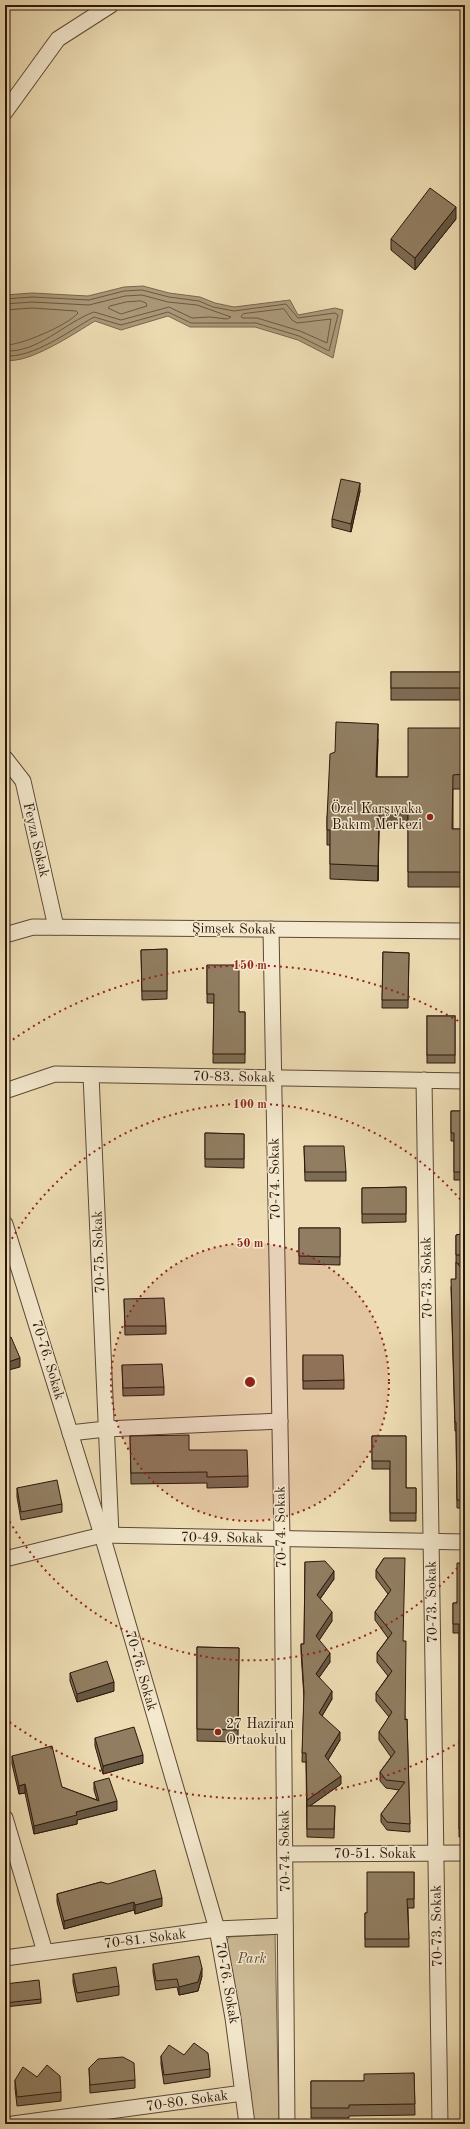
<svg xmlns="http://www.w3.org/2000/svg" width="470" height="2129" font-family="'Old Standard TT',serif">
	<rect width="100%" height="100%" fill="#eeddb4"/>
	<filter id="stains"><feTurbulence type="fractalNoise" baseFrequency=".005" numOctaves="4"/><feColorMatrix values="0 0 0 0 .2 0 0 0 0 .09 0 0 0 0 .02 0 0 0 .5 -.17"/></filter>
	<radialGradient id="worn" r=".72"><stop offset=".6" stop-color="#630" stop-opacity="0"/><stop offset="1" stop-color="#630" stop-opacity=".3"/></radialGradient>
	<polygon fill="#cdbb97" stroke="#7c6950" points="275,1934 279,2124 254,2124 225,1943 229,1937"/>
	<path fill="#ac9a7a" stroke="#79664d" d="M 143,286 L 169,293 L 200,297 L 215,303 L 234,307 L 290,300 L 298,315 L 335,308 L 343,310 L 333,358 L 298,340 L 255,327 L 190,327 L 168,316 L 121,330 L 95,321 C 75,333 28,365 5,360 L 5,295 L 32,293 L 88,296 L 124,287 Z"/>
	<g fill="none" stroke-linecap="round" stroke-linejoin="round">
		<g stroke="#6c5842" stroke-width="1">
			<path d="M 5,299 L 32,297 L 89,300 L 124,291 L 142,290 L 169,297 L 199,301 L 213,307 L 234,311 L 286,304 L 298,318 L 335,313 L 338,315 L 329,351 L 299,336 L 256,323 L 191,323 L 168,312 L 121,325 L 94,317 C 69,331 34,358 5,356"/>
			<polygon points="141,301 146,303 147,306 121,314 108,308 110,306 126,302"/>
			<path d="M 5,304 L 32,302 L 89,305 L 125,296 L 142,295 L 168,302 L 197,305 L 231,317 L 227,319 L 210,317 L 192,318 L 169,307 L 121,320 L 94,312 C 64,323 38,353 5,351"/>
			<polygon points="284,309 292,320 297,323 331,319 327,343 300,331 257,318 243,318 241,317 243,314"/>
			<path d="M 5,310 L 32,308 L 76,311 L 78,313 C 68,325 20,346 5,345"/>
		</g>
		<defs>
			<g id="minor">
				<polyline points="5,112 58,39 111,5"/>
				<polyline points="5,758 23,781 56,927"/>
				<polyline points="271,929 282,1539 287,2124"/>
				<polyline points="5,935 33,927 465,931"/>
				<polyline points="91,1075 111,1535"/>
				<polyline points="424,1080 440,2124"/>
				<polyline points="5,1091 55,1074 465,1081"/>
				<polyline points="5,1224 102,1535 217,1929 233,2018 247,2124"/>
				<polyline points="70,1433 106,1429 280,1421"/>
				<polyline points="5,1559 102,1535 465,1542"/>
				<polyline points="5,1818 45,1952"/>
				<polyline points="285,1854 465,1853"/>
				<polyline points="5,1958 217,1929 285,1926"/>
				<polyline points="13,2124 243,2093"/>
			</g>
		</defs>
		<use href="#minor" stroke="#5c4834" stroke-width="17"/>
		<use href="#minor" stroke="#f4e9ce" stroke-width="15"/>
	</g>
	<g fill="#7d6c54" stroke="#2c170a">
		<polygon points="456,219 415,270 391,250 391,239"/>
		<polygon points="360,491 351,532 332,527 332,519"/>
		<rect x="391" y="672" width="74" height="28"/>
		<polygon points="465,728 465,789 453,789 453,829 465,829 465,887 408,887 408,821 379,828 378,881 330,879 330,845 327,845 327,818 335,752 378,739 377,777 408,777"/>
		<polygon points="167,949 167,999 142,1000 141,950"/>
		<polygon points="383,952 409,953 408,1008 382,1008"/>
		<rect x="461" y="956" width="4" height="48"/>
		<polygon points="207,965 239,1012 245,1012 245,1063 213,1063 214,1003 207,1003"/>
		<rect x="427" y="1016" width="28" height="47"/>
		<polygon points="451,1111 465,1111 465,1180 454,1180 454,1141 451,1141"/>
		<polygon points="205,1133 244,1134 244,1168 205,1167"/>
		<polygon points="304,1146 346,1172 346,1181 305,1181"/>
		<polygon points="406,1187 406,1222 362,1223 362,1188"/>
		<polygon points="465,1194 465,1264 458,1264 465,1272 465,1508 457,1508 456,1431 455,1431 451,1287 456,1279 456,1235 461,1234"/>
		<polygon points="299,1228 340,1228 340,1265 299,1264"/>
		<polygon points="124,1299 166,1326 166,1334 125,1335"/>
		<polygon points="303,1355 344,1380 344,1389 303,1389"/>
		<polygon points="122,1365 164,1387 164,1395 123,1396"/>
		<polygon points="130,1436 189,1450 248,1476 248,1487 207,1488 207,1483 131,1484"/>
		<polygon points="372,1436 406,1436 406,1488 416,1488 416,1521 390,1521 390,1469 372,1469"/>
		<polygon points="17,1488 62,1504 62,1512 21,1520 17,1497"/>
		<polygon points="384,1558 403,1641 405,1720 407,1719 410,1832 387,1830 381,1822 381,1814 399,1790 386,1788 380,1781 380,1772 391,1757 379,1740 379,1732 389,1717 376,1701 376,1693 388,1676 377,1662 377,1653 388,1638 375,1620 375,1612 388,1594 376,1578 376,1570"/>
		<polygon points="305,1562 334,1579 320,1599 332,1621 319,1640 330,1662 319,1677 332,1699 322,1716 340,1740 328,1760 341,1784 310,1806 335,1806 334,1838 307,1837 306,1762 302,1762 304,1698 301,1652 301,1644 304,1644"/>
		<polygon points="465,1563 465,1837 459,1837 459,1633 453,1633 453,1603 457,1603"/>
		<polygon points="197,1647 239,1648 238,1742 197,1741"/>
		<polygon points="70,1673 114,1691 77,1702 70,1681"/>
		<polygon points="95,1738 143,1763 103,1774 95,1746"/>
		<polygon points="12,1756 62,1787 97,1800 94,1790 94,1782 117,1810 77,1820 77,1824 34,1834 25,1793 19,1794 12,1764"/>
		<rect x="462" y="1871" width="3" height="33"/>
		<polygon points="414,1872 414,1908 408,1908 409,1947 365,1947 365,1913 367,1913"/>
		<polygon points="101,1882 162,1906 135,1914 134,1910 64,1929 57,1902 57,1894"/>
		<polygon points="153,1964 202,1976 198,1991 179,1995 177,1987 156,1990 153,1972"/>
		<polygon points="73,1974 119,1986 119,1995 77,2002 73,1982"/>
		<polygon points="5,1984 41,1999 41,2003 5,2007"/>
		<polygon points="184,2055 210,2069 210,2077 164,2084 161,2064 161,2056"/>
		<polygon points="89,2068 135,2080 135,2088 90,2093"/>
		<polygon points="414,2073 415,2115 349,2116 349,2118 311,2118 311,2081 364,2081"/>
		<polygon points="15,2080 61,2092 61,2101 17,2106 15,2088"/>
	</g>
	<g fill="#665845" stroke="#2c170a">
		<polygon points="456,207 456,219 415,270 415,258"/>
		<polygon points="360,483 360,491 351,532 351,524"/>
		<polygon points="378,724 378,739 376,792 376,777"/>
		<polygon points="408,806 408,821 379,828 378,881 379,813"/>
		<polygon points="20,1358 20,1367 5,1371 5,1363"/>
		<polygon points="334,1571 334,1579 317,1603 317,1595"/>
		<polygon points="332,1612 332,1621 316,1645 316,1636"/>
		<polygon points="330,1653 330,1662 316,1682 316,1674"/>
		<polygon points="114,1682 114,1691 77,1702 77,1694"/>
		<polygon points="332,1691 332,1699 319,1721 319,1713"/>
		<polygon points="340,1732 340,1740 325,1765 325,1756"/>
		<polygon points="143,1755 143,1763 103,1774 103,1766"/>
		<polygon points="341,1776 341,1784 307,1808 307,1800"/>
		<polygon points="25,1784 25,1793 19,1794 19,1786"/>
		<polygon points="117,1801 117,1810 77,1820 77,1824 34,1834 34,1826 76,1812"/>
		<polygon points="9,1891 9,1900 5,1901 5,1892"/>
		<polygon points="162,1898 162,1906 135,1914 135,1905"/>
		<polygon points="134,1902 134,1910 64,1929 64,1921"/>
		<polygon points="202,1968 202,1976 198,1991 179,1995 179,1987"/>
	</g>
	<g fill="#917e62" stroke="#2c170a">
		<polygon points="430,188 456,207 415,258 391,239"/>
		<polygon points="341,479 360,483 351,524 332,519"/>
		<rect x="391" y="672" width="74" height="16"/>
		<polygon points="336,722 378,724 376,777 408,777 408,728 465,728 465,774 453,775 452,829 465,829 465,872 408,872 408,806 379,813 378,866 330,864 330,830 327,830 327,818 330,754 335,752"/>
		<polygon points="167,949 167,991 142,991 141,950"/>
		<polygon points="383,952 409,953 408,1000 382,1000"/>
		<rect x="461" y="956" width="4" height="39"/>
		<polygon points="207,965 239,965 239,1012 245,1012 245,1054 213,1054 214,994 207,994"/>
		<rect x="427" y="1016" width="28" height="39"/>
		<polygon points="451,1111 465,1111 465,1172 454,1172 454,1133 451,1133"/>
		<polygon points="205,1133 244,1134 244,1159 205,1159"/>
		<polygon points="304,1146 344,1146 346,1172 305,1172"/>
		<polygon points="406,1187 406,1214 362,1214 362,1188"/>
		<polygon points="465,1194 465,1255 456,1255 456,1235 461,1234 461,1195"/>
		<polygon points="299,1228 340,1228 340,1257 299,1256"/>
		<polygon points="456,1262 465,1272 465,1500 457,1500 456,1422 455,1422 451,1279 456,1279"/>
		<polygon points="164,1298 166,1326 125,1326 124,1299"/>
		<polygon points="11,1337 20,1358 5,1363 5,1339"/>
		<polygon points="303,1355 343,1355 344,1380 303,1381"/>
		<polygon points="162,1364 164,1387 123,1388 122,1365"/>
		<polygon points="189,1435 189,1450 247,1450 248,1476 207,1477 207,1472 131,1473 130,1436"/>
		<polygon points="372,1436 406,1436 406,1488 416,1488 416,1513 390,1513 390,1461 372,1461"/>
		<polygon points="57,1480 62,1504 21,1512 17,1488"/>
		<polygon points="384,1558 405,1558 403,1641 406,1641 405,1720 407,1719 410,1824 387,1822 381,1814 405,1782 386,1780 380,1772 395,1752 379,1732 392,1712 376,1693 392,1671 377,1653 392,1633 375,1612 391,1590 376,1570"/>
		<polygon points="325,1561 334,1571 317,1595 332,1612 316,1636 330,1653 316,1674 332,1691 319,1713 340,1732 325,1756 341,1776 307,1800 306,1753 302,1753 304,1692 301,1644 304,1644 305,1562"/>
		<polygon points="457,1563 465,1563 465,1829 459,1829 459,1624 453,1624 453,1603 457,1603"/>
		<polygon points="197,1647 239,1648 238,1730 197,1729"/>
		<polygon points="107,1661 114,1682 77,1694 70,1673"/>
		<polygon points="134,1727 143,1755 103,1766 95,1738"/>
		<polygon points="52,1746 62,1787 99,1801 94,1782 109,1778 117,1801 76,1812 77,1815 34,1826 25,1784 19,1786 12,1756"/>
		<polygon points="307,1806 335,1806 334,1829 307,1829"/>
		<polygon points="155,1870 162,1898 135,1905 134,1902 64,1921 57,1894 101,1882 108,1884"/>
		<rect x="462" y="1871" width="3" height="25"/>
		<polygon points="367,1872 414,1872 414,1899 407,1899 409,1939 365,1939 365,1913 367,1913"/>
		<polygon points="5,1874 9,1891 5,1892"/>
		<polygon points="199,1956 202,1968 198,1982 179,1987 177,1979 156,1981 153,1964"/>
		<polygon points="116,1967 119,1986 77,1993 73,1974"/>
		<polygon points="39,1980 41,1999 5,2003 5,1984"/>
		<polygon points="194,2043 208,2053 210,2069 164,2075 161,2056 169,2045 184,2055"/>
		<polygon points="123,2057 134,2063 135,2080 90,2085 89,2068 98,2059"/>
		<polygon points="47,2065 60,2076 61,2092 17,2097 15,2080 23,2067 37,2077"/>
		<polygon points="414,2073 415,2104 349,2105 349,2108 311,2108 311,2081 364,2081 364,2074"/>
		<polygon points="215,2122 215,2124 200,2124"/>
	</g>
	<circle cx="250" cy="1382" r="139" fill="#8f2418" fill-opacity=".12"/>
	<g fill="none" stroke="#8f2418" stroke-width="2" stroke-dasharray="2 4">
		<circle cx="250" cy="1382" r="139"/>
		<path d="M465 1559A278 278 0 0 1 6 1515M6 1249A278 278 0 0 1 465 1205"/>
		<path d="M465 1739A417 417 0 0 1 8 1721M8 1043A417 417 0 0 1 465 1025"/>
	</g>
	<g fill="#8f2418" stroke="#f4e9ce" stroke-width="1.5">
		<circle cx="430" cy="817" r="4"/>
		<circle cx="218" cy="1732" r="4"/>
	</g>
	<g text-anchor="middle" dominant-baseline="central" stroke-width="3" stroke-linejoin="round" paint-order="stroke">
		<g font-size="14" fill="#2c170a" stroke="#f4e9ce" text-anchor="end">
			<text x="422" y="809">Özel Karşıyaka<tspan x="422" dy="16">Bakım Merkezi</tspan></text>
			<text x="226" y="1724" text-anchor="start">27 Haziran<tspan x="226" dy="16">Ortaokulu</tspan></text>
		</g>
		<g font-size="14" fill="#2c170a" stroke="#f4e9ce">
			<text transform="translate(36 840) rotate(77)">Feyza Sokak</text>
			<text transform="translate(234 929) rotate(1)">Şimşek Sokak</text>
			<text transform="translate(234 1077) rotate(1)">70-83. Sokak</text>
			<text transform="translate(275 1179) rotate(-91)">70-74. Sokak</text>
			<text transform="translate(99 1252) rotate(-92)">70-75. Sokak</text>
			<text transform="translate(427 1278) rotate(-91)">70-73. Sokak</text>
			<text transform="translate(48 1360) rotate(73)">70-76. Sokak</text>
			<text transform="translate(281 1527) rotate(-91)">70-74. Sokak</text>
			<text transform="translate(222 1538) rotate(1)">70-49. Sokak</text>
			<text transform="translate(432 1602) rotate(-91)">70-73. Sokak</text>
			<text transform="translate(141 1671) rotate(74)">70-76. Sokak</text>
			<text transform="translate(285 1851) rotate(-91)">70-74. Sokak</text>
			<text x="375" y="1854">70-51. Sokak</text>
			<text transform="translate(437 1926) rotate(-91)">70-73. Sokak</text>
			<text transform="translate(145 1939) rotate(-7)">70-81. Sokak</text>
			<text transform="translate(227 1983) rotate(80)">70-76. Sokak</text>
			<text transform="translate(187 2101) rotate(-8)">70-80. Sokak</text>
		</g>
		<g font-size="14" font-style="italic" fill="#5c4834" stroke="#f4e9ce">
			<text x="252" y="1959">Park</text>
		</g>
	</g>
	<circle cx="250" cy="1382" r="6" fill="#8f2418" stroke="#f4e9ce" stroke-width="2"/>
	<g font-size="12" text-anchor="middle" font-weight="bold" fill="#8f2418" stroke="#f4e9ce" stroke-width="3" stroke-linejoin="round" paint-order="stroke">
		<text x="250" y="969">150 m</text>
		<text x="250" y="1108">100 m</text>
		<text x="250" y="1247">50 m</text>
	</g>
	<rect width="470" height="2129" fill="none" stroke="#eeddb4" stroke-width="20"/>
	<rect x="6" y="6" width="458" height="2117" fill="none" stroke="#2c170a" stroke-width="2"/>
	<rect x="10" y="10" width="450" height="2109" fill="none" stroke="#2c170a"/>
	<rect width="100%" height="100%" filter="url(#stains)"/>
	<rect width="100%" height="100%" fill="url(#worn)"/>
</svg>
